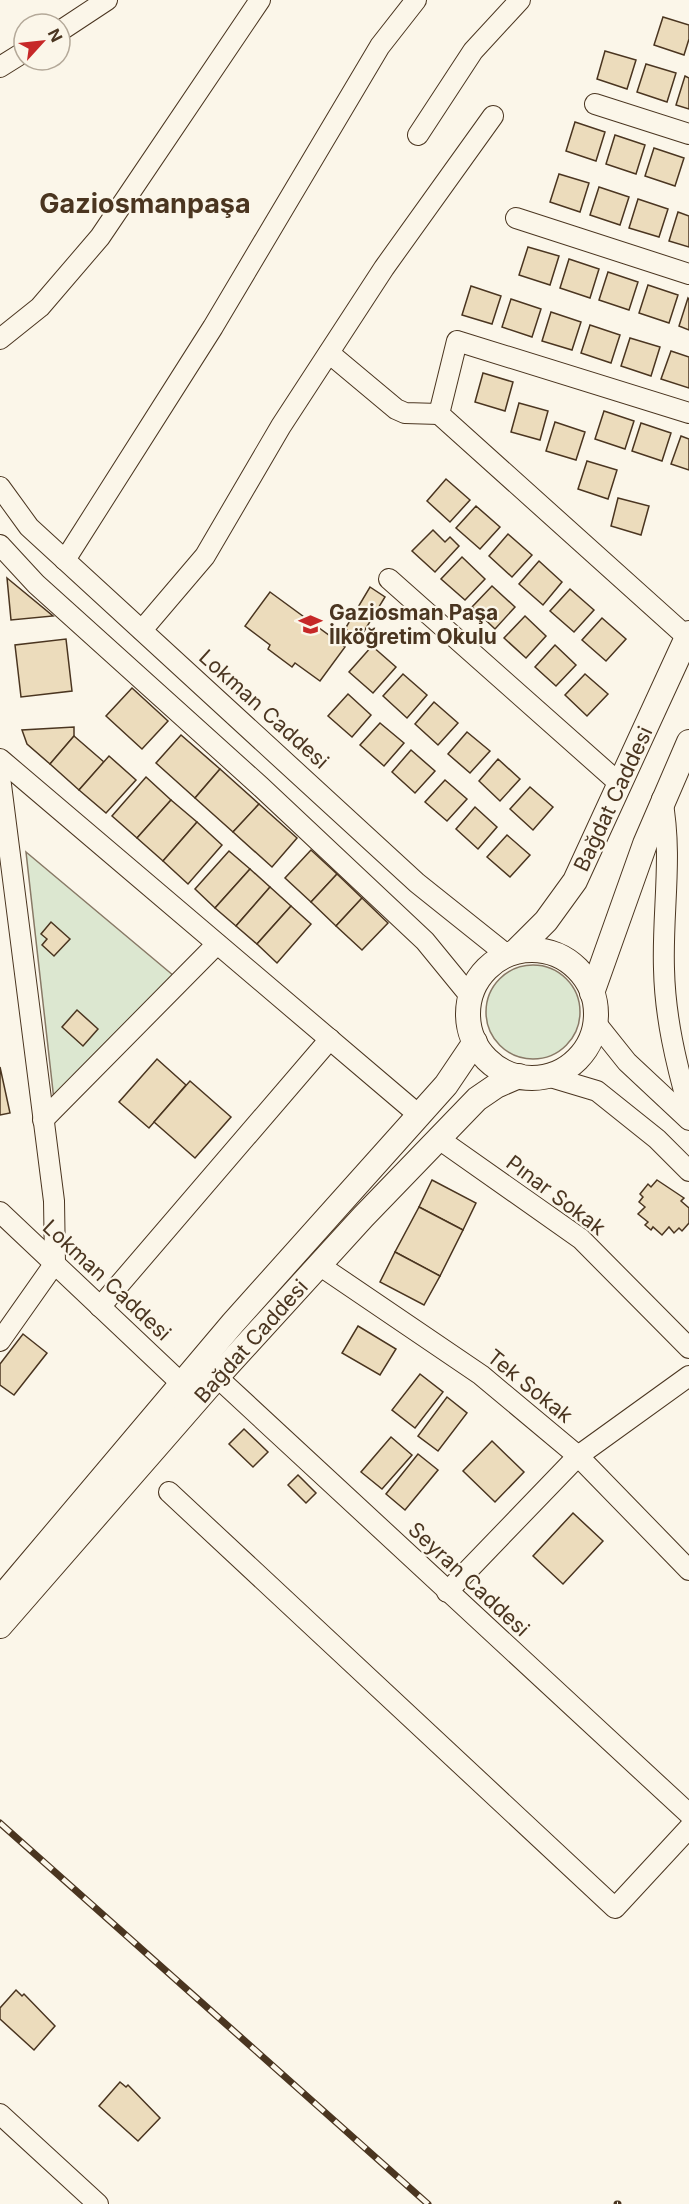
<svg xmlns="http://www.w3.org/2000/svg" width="689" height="2204" font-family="Inter,sans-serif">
	<rect width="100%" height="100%" fill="#fbf6e9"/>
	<g fill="#dce7d0" stroke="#887966" stroke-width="1.5">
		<polygon points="26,852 174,976 55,1109"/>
		<circle cx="533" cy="1012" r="47"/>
	</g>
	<g fill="#ecdcbc" stroke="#4a3520" stroke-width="1.5">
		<polygon points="663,17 689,25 689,39 684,55 654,45"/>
		<polygon points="605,51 636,60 627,89 597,79"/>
		<polygon points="646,64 676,73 667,102 637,92"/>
		<polygon points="685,76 689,78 689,109 676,105"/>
		<polygon points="575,122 605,132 596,161 566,151"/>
		<polygon points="615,135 645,145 636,174 606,164"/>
		<polygon points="654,148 684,158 675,186 645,176"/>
		<polygon points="559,174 589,183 580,212 550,202"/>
		<polygon points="599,187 629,197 620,225 590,215"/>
		<polygon points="638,199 668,209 659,237 629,228"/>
		<polygon points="678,212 689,216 689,247 669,241"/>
		<polygon points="528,247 559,256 550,285 519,275"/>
		<polygon points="569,259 599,269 590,298 560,288"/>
		<polygon points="608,272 638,282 629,310 599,300"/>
		<polygon points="648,285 678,295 669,323 639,313"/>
		<polygon points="471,286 501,296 492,324 462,315"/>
		<polygon points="688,298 689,299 689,330 679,326"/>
		<polygon points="511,299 541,309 532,337 502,327"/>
		<polygon points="551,312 581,322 572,350 542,341"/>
		<polygon points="590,325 620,335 611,363 581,353"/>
		<polygon points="630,338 660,347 651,376 621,366"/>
		<polygon points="671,351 689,357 689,388 661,379"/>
		<polygon points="483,373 513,382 505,411 475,402"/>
		<polygon points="519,403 548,411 540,440 511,432"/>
		<polygon points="604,411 634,421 625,449 595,439"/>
		<polygon points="555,422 585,432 576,460 546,451"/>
		<polygon points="641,423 671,433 662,461 632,451"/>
		<polygon points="681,436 689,439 689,470 671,464"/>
		<polygon points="587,461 617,470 608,499 578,489"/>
		<polygon points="446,479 470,500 450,522 427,501"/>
		<polygon points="618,498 649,506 641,535 611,526"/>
		<polygon points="476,506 500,527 480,549 456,528"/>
		<polygon points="433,530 445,542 450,537 459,546 435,572 412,551"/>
		<polygon points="508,534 532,555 512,577 489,556"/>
		<polygon points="462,557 485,579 465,600 441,579"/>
		<polygon points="539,561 562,582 543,605 519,584"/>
		<polygon points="7,578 53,616 11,620"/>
		<polygon points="492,586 515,607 495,629 472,607"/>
		<polygon points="370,587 385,597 360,638 345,629"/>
		<polygon points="570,589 594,610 574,632 550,611"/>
		<polygon points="270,592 345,647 320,681 295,663 292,667 268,649 270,645 245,626"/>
		<polygon points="525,616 546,636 526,658 504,638"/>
		<polygon points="602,618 626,639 606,661 582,640"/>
		<polygon points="66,639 72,691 21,697 15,645"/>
		<polygon points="555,645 576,665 556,686 535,667"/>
		<polygon points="372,646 396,667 373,693 349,672"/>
		<polygon points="403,674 427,695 407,718 383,696"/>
		<polygon points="585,674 608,694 587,716 565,695"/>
		<polygon points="132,688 168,721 142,749 106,716"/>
		<polygon points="348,694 371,715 352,737 328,716"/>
		<polygon points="434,702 458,723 438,745 415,724"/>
		<polygon points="380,723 404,743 384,766 360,745"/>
		<polygon points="74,727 74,736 50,764 27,744 22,730"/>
		<polygon points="467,732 490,751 470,773 448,754"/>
		<polygon points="181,735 220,769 195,798 156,763"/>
		<polygon points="74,736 104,762 79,790 50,764"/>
		<polygon points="411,750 435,771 415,793 392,772"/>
		<polygon points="109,756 136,780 106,813 79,790"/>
		<polygon points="498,759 520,779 500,801 479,781"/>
		<polygon points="220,769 259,804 233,832 195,798"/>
		<polygon points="146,777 171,800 137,838 112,816"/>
		<polygon points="445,780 467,799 447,821 425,802"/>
		<polygon points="530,787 553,807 533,830 510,809"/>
		<polygon points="171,800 197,822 163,861 137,838"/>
		<polygon points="259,804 297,838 272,867 233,832"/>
		<polygon points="475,807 497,827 478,849 456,829"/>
		<polygon points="197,822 222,845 188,884 163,861"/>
		<polygon points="507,835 530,855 510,877 487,857"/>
		<polygon points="311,850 337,874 311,902 285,878"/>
		<polygon points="229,851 250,869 215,908 195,889"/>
		<polygon points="250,869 270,887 236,926 215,908"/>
		<polygon points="337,874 362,898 336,926 311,902"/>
		<polygon points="270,887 291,906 257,944 236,926"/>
		<polygon points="362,898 388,923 362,950 336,926"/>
		<polygon points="291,906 311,924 277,963 257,944"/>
		<polygon points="51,922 70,939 54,956 42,945 47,939 41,934"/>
		<polygon points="77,1010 98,1029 83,1046 62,1027"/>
		<polygon points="157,1059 186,1085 149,1128 119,1102"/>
		<polygon points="0,1067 10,1113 0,1115"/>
		<polygon points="190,1081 231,1117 195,1158 154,1122"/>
		<polygon points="432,1180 476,1203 463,1230 419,1207"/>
		<polygon points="657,1180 684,1198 681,1201 689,1208 689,1223 682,1231 679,1228 674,1233 669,1227 662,1235 653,1227 651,1230 645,1225 648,1222 638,1214 645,1207 639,1202 643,1197 640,1194 648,1184 651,1187"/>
		<polygon points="419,1207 463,1230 440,1276 395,1252"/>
		<polygon points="395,1252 440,1276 424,1305 380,1282"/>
		<polygon points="358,1326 396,1349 380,1375 342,1353"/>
		<polygon points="23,1334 47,1353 14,1395 0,1385 0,1364"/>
		<polygon points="420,1374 443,1392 415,1428 392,1410"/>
		<polygon points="447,1397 467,1413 438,1451 418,1436"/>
		<polygon points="244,1429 268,1452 253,1467 229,1444"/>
		<polygon points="391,1437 412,1455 382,1489 361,1472"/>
		<polygon points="492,1441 524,1472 495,1502 463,1471"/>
		<polygon points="418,1454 438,1470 405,1510 386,1494"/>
		<polygon points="298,1475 316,1493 306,1503 288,1485"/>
		<polygon points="573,1513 603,1541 563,1584 533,1556"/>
		<polygon points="16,1990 22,1996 24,1994 55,2026 34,2050 0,2019 0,2008"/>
		<polygon points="120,2082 126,2087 128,2085 160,2118 138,2141 99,2106"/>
	</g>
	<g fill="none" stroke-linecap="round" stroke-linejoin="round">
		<defs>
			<g id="minor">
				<polyline points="60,31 107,0"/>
				<polyline points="0,67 24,52"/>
				<polyline points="595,104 689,134"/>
				<polyline points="418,135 473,51 520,0"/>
				<polyline points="516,218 689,274"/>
				<polyline points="0,339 40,307 100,237 260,0"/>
				<polyline points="329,353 396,409 405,413 439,414"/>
				<polyline points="0,487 29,527 65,560 417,883 507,955"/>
				<polyline points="0,545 36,584 260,786 425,941 470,996"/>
				<polyline points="65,560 213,327 380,46 416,0"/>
				<polyline points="389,579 620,784"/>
				<polyline points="142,630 205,556 281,426 384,268 493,116"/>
				<polyline points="687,637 439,414 457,341 689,413"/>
				<polyline points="0,759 420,1116"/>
				<polyline points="0,777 54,1201 55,1263 0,1341"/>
				<path d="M 662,799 C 673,856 662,912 664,969 C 665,1017 676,1063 689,1109"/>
				<polyline points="595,1022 627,1062 689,1120"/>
				<polyline points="547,1076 597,1091 657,1139 689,1171"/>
				<polyline points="43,1120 217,944"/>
				<polyline points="439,1139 581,1239 689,1348"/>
				<polyline points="0,1212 182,1384"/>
				<polyline points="319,1265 481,1375 578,1456 689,1570"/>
				<polyline points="100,1307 330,1039"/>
				<polyline points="217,1377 689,1814"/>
				<polyline points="169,1492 615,1908 689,1828"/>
				<polyline points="447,1592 578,1456 689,1376"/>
				<polyline points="0,2114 98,2204"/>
			</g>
			<g id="major">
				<circle cx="532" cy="1014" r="64"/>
				<polyline points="516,951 546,921 575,881 689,633"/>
				<polyline points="592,993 645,844 689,742"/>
				<polyline points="0,1599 233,1323 446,1085 475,1042"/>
				<polyline points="0,1626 217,1377 363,1217 477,1099 496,1086 519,1076"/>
			</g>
		</defs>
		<use href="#minor" stroke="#4a3520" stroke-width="22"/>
		<use href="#major" stroke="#4a3520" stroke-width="26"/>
		<use href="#minor" stroke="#fbf6e9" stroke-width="20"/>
		<use href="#major" stroke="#fbf6e9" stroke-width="24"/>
		<defs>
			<g id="rail">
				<polyline points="0,1823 428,2204"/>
				<polyline points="617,2204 618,2204"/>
			</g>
		</defs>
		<use href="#rail" stroke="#4a3520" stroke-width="7"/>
		<use href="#rail" stroke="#fbf6e9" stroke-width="4.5" stroke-dasharray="14" stroke-linecap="butt"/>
	</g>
	<defs>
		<symbol id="school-bare" viewBox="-9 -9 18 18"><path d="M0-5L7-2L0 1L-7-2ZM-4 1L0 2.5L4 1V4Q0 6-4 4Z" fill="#c62828" stroke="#fbf6e9" stroke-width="2.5" paint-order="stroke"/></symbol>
	</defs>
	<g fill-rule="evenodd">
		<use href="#school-bare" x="294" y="608" width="33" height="33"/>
	</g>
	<g text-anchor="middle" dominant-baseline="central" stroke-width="4.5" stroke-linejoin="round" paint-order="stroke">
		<g font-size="21" font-weight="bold" fill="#4a3520" stroke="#fbf6e9" text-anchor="start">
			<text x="329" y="612">Gaziosman Paşa<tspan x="329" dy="24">İlköğretim Okulu</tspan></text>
		</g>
		<g font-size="21" fill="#4a3520" stroke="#fbf6e9">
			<text transform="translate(264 709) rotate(42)">Lokman Caddesi</text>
			<text transform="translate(613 799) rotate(-65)">Bağdat Caddesi</text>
			<text transform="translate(556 1195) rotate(37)">Pınar Sokak</text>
			<text transform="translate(107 1280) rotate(43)">Lokman Caddesi</text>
			<text transform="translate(251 1341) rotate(-48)">Bağdat Caddesi</text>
			<text transform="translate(530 1386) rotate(39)">Tek Sokak</text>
			<text transform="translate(469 1579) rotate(43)">Seyran Caddesi</text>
		</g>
		<g font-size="27" font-weight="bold" fill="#4a3520" stroke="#fbf6e9">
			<text x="145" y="203">Gaziosmanpaşa</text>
		</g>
	</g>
	<g transform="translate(42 42) rotate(63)"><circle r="28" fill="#fbf6e9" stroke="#b4a999" stroke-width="1.5"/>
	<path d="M0-4.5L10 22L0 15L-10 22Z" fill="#c62828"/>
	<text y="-9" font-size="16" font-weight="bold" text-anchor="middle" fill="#4a3520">N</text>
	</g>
</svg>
